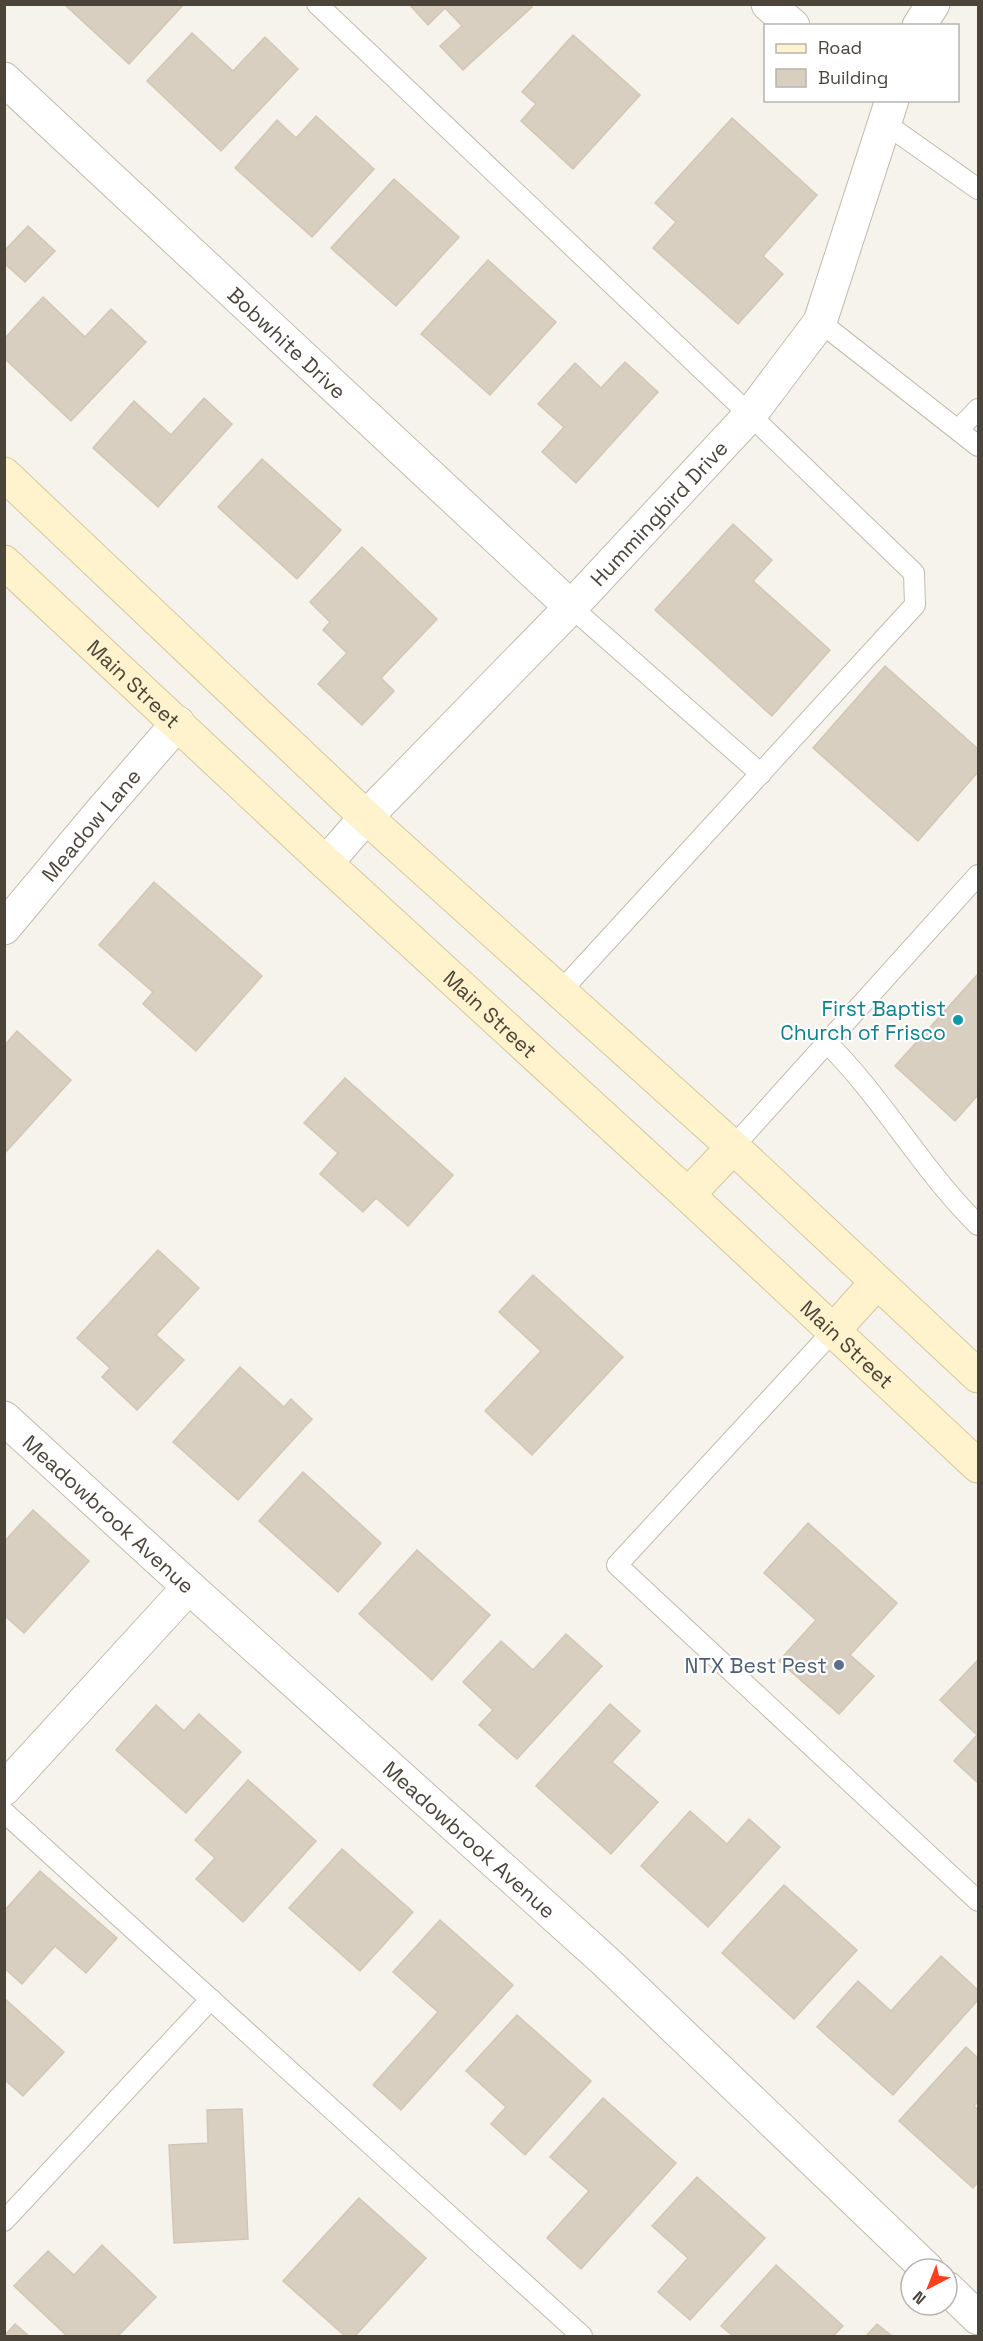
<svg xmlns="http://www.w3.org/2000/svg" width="983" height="2341" font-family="'Space Grotesk',sans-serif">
	<rect width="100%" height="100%" fill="#f6f3ec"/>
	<g fill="#d8cfc1" stroke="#d3c7b4" stroke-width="1.5">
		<polygon points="64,4 184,4 129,64"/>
		<polygon points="409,4 529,4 532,7 463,70 440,46 462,26 445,8 428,25"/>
		<polygon points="192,33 233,71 265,37 298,69 221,151 147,81"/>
		<polygon points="573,35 640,95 573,169 521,121 536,104 522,92"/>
		<polygon points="316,116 374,169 312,237 235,168 277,120 296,138"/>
		<polygon points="732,118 817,195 763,256 783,274 738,324 653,248 676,222 655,203"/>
		<polygon points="394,179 459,237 396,306 331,248"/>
		<polygon points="28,226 55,251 25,282 4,263 4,251"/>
		<polygon points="488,260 556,322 490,395 421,334"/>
		<polygon points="43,297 85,337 111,309 146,342 71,421 4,358 4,339"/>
		<polygon points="625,362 658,392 576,483 542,452 564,427 538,404 575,363 601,388"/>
		<polygon points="204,398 232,424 158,507 93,448 134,401 171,435"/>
		<polygon points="262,459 341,530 297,579 218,507"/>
		<polygon points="733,524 772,560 753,581 830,650 772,716 655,610"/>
		<polygon points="362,547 437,619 381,678 394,691 362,725 318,684 347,653 323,630 330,622 310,602"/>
		<polygon points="885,666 978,749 978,772 918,841 813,748"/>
		<polygon points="154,882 262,976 196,1051 143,1004 153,992 99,945"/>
		<polygon points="978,974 978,1095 955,1121 895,1066"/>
		<polygon points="17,1031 71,1080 4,1154 4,1046"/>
		<polygon points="345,1078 453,1175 408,1226 376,1198 363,1212 320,1174 338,1153 304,1123"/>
		<polygon points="158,1250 199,1288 156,1335 184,1360 137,1410 102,1377 110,1368 77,1338"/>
		<polygon points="533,1275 623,1357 532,1455 485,1411 541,1351 499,1312"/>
		<polygon points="240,1367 284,1407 291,1399 312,1419 238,1500 173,1442"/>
		<polygon points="303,1472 381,1543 338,1592 259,1521"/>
		<polygon points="33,1510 89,1561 24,1633 4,1615 4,1542"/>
		<polygon points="808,1523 897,1603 850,1655 874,1676 839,1714 779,1661 816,1620 764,1573"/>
		<polygon points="417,1550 490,1615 432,1680 359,1614"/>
		<polygon points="566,1634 602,1666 517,1759 479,1725 493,1710 463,1682 501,1641 533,1670"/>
		<polygon points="978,1660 978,1783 954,1761 977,1735 940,1700"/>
		<polygon points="610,1704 640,1731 612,1762 658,1802 611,1854 536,1786"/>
		<polygon points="156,1705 184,1731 199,1714 241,1752 186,1813 116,1750"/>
		<polygon points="248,1780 316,1841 243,1922 196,1879 215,1858 195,1840"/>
		<polygon points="690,1811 727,1844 749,1819 780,1847 708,1927 641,1866"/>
		<polygon points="342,1849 413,1912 360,1971 289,1908"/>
		<polygon points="40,1871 117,1938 86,1973 55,1946 22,1984 4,1968 4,1911"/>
		<polygon points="784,1885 857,1950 794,2019 722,1953"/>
		<polygon points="440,1920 513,1985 401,2110 373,2085 438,2012 393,1972"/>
		<polygon points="941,1956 978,1990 978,2000 893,2095 817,2027 858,1981 891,2011"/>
		<polygon points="4,1998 64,2052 23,2096 4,2079"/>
		<polygon points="517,2015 591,2081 525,2155 491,2124 506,2107 466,2071"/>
		<polygon points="966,2047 978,2058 978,2101 974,2106 978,2110 978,2182 973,2188 899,2121"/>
		<polygon points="603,2098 676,2163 581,2269 547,2238 589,2191 550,2157"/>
		<polygon points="242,2109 248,2239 174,2243 169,2145 208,2143 207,2110"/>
		<polygon points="697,2177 765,2238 690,2320 658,2292 688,2258 652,2226"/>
		<polygon points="359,2198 426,2258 355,2336 345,2336 283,2281"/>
		<polygon points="102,2245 156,2297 118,2336 67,2336 14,2286 48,2251 74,2275"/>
		<polygon points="776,2265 843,2326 833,2336 733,2336 721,2326"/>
		<polygon points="15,2324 29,2336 4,2336"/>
		<polygon points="877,2324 892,2336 866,2336"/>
	</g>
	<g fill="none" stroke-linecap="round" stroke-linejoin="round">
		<defs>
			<g id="service">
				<polyline points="317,4 750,415 914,573 915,605 561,991"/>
				<polyline points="886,124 978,189"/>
				<polyline points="820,322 978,446"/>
				<polyline points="959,429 978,409"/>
				<polyline points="571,607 761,774"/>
				<path d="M 826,1042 C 883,1098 921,1169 978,1225"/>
				<polyline points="733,1147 978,875"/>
				<polyline points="833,1331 617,1565 978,1901"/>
				<polyline points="4,1812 582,2336"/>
				<polyline points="4,2221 211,1999"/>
			</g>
			<g id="minor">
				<polyline points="768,4 793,26"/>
				<polyline points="919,26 933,4"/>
				<path id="s1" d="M 4,79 L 571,607"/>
				<path id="s2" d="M 326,863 L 366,817 L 571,607 L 750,415 L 820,322 L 892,100"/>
				<path id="s3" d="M 4,928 L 100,813 L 178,723"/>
				<path id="s4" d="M 4,1418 L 189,1587 L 605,1961 L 927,2269"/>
				<polyline points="4,1789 189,1587"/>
				<polyline points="947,2288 978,2318"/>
			</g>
			<g id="secondary">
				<polyline points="4,474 366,817 733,1147 978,1376"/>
				<path id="s5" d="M 4,562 L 326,863 L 688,1195 L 978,1466"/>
				<polyline points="688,1195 733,1147"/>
				<polyline points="833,1331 877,1282"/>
			</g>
		</defs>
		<use href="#service" stroke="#c2bbae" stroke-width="22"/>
		<use href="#minor" stroke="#c2bbae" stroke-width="35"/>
		<use href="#secondary" stroke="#d6c79b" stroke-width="35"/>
		<use href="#service" stroke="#fff" stroke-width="20"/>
		<use href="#minor" stroke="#fff" stroke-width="33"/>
		<use href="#secondary" stroke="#fff3cd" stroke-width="33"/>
	</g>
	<circle fill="#0f9aa8" stroke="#fff" stroke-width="2" cx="958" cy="1020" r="6"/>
	<circle fill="#5c6f8a" stroke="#fff" stroke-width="2" cx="839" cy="1665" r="6"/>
	<g text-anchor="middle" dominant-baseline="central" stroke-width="4.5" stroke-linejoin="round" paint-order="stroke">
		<g font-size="21" fill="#4b4439" stroke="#fff">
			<text stroke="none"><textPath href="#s1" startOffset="387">Bobwhite Drive</textPath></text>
			<text stroke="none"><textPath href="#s2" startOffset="483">Hummingbird Drive</textPath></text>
			<text stroke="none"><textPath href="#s5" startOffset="178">Main Street</textPath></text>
			<text stroke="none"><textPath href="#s3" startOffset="135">Meadow Lane</textPath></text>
			<text stroke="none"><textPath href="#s5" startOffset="664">Main Street</textPath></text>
			<text stroke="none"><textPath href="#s5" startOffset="1150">Main Street</textPath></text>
			<text stroke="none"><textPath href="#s4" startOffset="142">Meadowbrook Avenue</textPath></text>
			<text stroke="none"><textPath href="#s4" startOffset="628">Meadowbrook Avenue</textPath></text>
		</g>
		<g font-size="21" fill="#0d838f" stroke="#fff" text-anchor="end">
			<text x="946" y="1008">First Baptist<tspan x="946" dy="24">Church of Frisco</tspan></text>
		</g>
		<g font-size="21" fill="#4e5e75" stroke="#fff" text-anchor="end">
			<text x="827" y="1665">NTX Best Pest</text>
		</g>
	</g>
	<rect width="983" height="2341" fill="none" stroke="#4b4439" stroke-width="12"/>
	<rect x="764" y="24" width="195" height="78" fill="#ffffff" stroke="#b7b4b0" stroke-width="1.5"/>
	<rect x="776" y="44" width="30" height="9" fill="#fff3cd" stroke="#b7b4b0" stroke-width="1.5"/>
	<text x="818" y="54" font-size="18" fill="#4b4439">Road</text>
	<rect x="776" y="69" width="30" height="18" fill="#d8cfc1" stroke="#b7b4b0" stroke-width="1.5"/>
	<text x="818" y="84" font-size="18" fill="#4b4439">Building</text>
	<g transform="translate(929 2287) rotate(222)"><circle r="28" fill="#ffffff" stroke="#b7b4b0" stroke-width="1.5"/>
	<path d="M0-4.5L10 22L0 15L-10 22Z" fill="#fc3f1d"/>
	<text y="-9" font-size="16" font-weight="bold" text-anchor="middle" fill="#4b4439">N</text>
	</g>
</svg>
